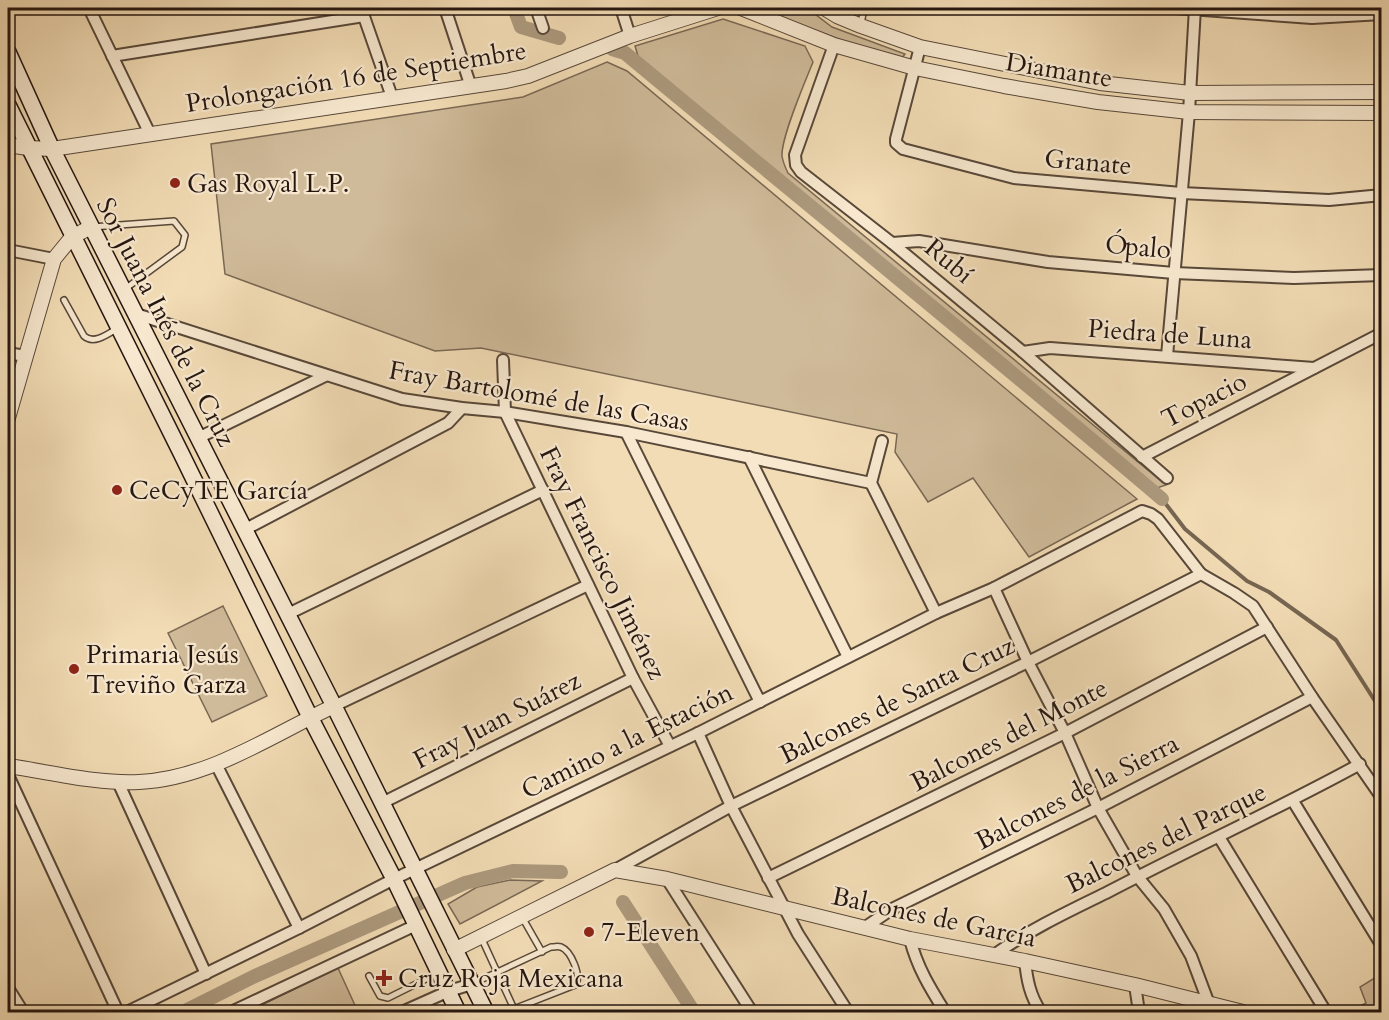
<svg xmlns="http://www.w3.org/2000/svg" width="1389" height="1020" font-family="Cardo,serif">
	<rect width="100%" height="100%" fill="#f2dcb5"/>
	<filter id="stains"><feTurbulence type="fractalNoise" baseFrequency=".00333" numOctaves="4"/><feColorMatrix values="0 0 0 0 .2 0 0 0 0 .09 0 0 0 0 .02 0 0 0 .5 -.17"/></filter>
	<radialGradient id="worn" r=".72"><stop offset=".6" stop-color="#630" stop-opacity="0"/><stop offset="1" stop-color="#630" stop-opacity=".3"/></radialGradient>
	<g fill="#cfba99" stroke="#7a6854" stroke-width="1.5">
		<polygon points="768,8 807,8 832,27 905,54 899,61 770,14"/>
		<path d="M 723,19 L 805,46 L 813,62 C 805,82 781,137 782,156 C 783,162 785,167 788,173 L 1166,485 L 1157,488 L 638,56 L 635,46 Z"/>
		<polygon points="607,62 627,71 1137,499 1029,557 973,478 928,502 895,452 897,434 481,348 435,351 225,274 211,144 523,97"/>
		<polygon points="223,606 267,696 212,722 168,633"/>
		<polygon points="510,880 542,881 460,924 448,904 477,887"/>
		<polygon points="338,968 358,1012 247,1012"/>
		<polygon points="1381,974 1381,1012 1349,1012 1366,1003 1360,987"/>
	</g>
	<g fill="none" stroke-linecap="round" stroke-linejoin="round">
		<polyline stroke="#766551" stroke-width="4" points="1162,499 1185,529 1247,581 1269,592 1336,640 1382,712"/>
		<g stroke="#ac997d" stroke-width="14">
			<polyline points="514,8 521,27 559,38"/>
			<path d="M 612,49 L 625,53 C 804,202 985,348 1162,499"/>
			<polyline points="623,902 694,1012"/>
			<polyline points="183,1012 255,976 465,883 513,871 561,872"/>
		</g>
		<defs>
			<g id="service">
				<polyline points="861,24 864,8"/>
				<polyline points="92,227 174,221 185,235 182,247 125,289"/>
				<path d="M 64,300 L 84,336 C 94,345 108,334 118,328"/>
				<polyline points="522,917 542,952"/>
				<polyline points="481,937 514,1009"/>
				<polyline points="369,976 380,996 388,998 438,973"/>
				<path d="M 474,983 L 551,947 C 556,947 557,946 561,947 C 571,951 582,976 575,985 L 506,1012"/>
			</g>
			<g id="minor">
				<polyline points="89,8 150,134"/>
				<polyline points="361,8 392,97"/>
				<polyline points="445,8 471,87"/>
				<polyline points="536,8 543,28"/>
				<polyline points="621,8 630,36"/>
				<polyline points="1176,8 1312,18 1382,14"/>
				<polyline points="834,45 795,155 796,165 801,172 892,243 1023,352 1167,478"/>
				<polyline points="920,47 896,139 896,143 903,149 1014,178 1181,193 1329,200 1382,195"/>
				<polyline points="112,56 364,16"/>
				<polyline points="892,243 919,241 1048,262 1174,273 1294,278 1382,275"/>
				<polyline points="8,250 54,259"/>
				<polyline points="136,314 402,399 462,408 505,412 626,432 871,483"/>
				<polyline points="1023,352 1050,348 1314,368"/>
				<polyline points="8,353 25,356"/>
				<polyline points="1167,356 1189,112 1195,8"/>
				<polyline points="503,360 505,412 633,678 670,746"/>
				<polyline points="626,432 760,702"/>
				<polyline points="198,438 325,376"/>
				<polyline points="882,441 871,483 936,613"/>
				<polyline points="749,457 848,657"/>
				<polyline points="1142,457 1382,333"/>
				<polyline points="244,530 448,423 462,408"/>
				<polyline points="994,588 1028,662 1065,733 1098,808 1137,876 1164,909 1191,956 1209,1004"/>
				<polyline points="288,614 543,490"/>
				<polyline points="334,706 588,585"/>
				<polyline points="698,733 731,806 798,934 848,1012"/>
				<polyline points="216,764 299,928"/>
				<polyline points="8,775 118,1012"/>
				<polyline points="118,782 206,974"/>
				<polyline points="1293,801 1382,946"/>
				<polyline points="382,803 633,678"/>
				<polyline points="1219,837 1326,1012"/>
				<polyline points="615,870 731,806 1028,662 1201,574"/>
				<polyline points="768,878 1065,733 1267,627"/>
				<polyline points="667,879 752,1012"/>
				<polyline points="864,928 892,909 1098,808 1312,697"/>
				<path d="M 910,939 C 917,967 930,988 945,1012"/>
				<path d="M 994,955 C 1029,930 1067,912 1106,893 C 1190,849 1276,810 1360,764"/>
				<path d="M 1025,961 C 1027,980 1030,996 1041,1012"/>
				<polyline points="1135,985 1139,1012"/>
				<polyline points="8,988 23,1012"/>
				<polyline points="127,1012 299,928 394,879 698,733 936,613 994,588 1142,511 1151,514 1158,519 1201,574 1234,593 1253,606 1312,697 1382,798"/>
				<polyline points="231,1012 416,925"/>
				<polyline points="402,1012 449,991 472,984"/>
			</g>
			<g id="tertiary">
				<polyline points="741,8 834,45 915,68 1004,86 1098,102 1189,112 1382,113"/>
				<polyline points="824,8 837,16 861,26 920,47 1100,83 1190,93 1382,92"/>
				<polyline points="8,145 28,148 52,149 506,81 528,76 630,36 718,8"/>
				<polyline points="8,418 54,259 72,237 91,227"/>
				<path d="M 8,766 C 50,772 96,784 139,782 C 209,779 272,735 334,706"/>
				<polyline points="454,950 615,870 667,879 910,939 1025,961 1135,985 1243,1012"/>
			</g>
			<g id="secondary">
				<polyline points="8,52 52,149 334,706 486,1012"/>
				<polyline points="8,105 181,453 310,717 394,879 458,1012"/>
			</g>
		</defs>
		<use href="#service" stroke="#584839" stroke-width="8"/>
		<use href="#minor" stroke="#584839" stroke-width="14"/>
		<use href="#tertiary" stroke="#584839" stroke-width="16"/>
		<use href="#secondary" stroke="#251610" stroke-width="18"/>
		<use href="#service" stroke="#f7e8cf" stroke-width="5"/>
		<use href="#minor" stroke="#f7e8cf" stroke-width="10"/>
		<use href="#tertiary" stroke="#f7e8cf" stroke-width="14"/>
		<use href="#secondary" stroke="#f7e8cf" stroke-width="15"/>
	</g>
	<g fill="#8f2418" stroke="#f7e8cf" stroke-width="2">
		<circle cx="175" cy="183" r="6"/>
		<circle cx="117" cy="490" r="6"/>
		<circle cx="74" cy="669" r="6"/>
		<circle cx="589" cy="932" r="6"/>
		<path d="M381 969h6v6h6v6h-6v6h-6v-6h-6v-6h6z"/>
	</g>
	<g text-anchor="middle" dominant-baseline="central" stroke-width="4.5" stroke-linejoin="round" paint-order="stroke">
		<g font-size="26" fill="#251610" stroke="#f7e8cf">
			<text transform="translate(1059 70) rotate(9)">Diamante</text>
			<text transform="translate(356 77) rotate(-9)">Prolongación 16 de Septiembre</text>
			<text transform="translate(1088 162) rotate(5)">Granate</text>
			<text transform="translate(1138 247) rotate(5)">Ópalo</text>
			<text transform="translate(949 261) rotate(40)">Rubí</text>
			<text transform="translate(166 322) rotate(63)">Sor Juana Inés de la Cruz</text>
			<text transform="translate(1170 334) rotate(4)">Piedra de Luna</text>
			<text transform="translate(539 396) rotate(10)">Fray Bartolomé de las Casas</text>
			<text transform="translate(1204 400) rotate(-27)">Topacio</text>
			<text transform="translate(603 563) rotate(64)">Fray Francisco Jiménez</text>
			<text transform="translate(897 700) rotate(-26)">Balcones de Santa Cruz</text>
			<text transform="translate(497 720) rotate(-27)">Fray Juan Suárez</text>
			<text transform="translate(1009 735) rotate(-27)">Balcones del Monte</text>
			<text transform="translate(627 741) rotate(-26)">Camino a la Estación</text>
			<text transform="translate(1077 792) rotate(-27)">Balcones de la Sierra</text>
			<text transform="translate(1166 838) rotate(-26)">Balcones del Parque</text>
			<text transform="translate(934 917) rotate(12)">Balcones de García</text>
		</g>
		<g font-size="26" fill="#251610" stroke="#f7e8cf" text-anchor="start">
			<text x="187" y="183">Gas Royal L.P.</text>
			<text x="129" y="490">CeCyTE García</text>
			<text x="86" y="654">Primaria Jesús<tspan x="86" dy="30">Treviño Garza</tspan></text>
			<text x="601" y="932">7-Eleven</text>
			<text x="398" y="978">Cruz Roja Mexicana</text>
		</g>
	</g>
	<rect width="1389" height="1020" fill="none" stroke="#f2dcb5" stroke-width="30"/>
	<rect x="9" y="9" width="1371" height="1002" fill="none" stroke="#251610" stroke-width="3"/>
	<rect x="15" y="15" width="1359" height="990" fill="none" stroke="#251610" stroke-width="1.5"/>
	<rect width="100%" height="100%" filter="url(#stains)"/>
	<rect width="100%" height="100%" fill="url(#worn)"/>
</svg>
